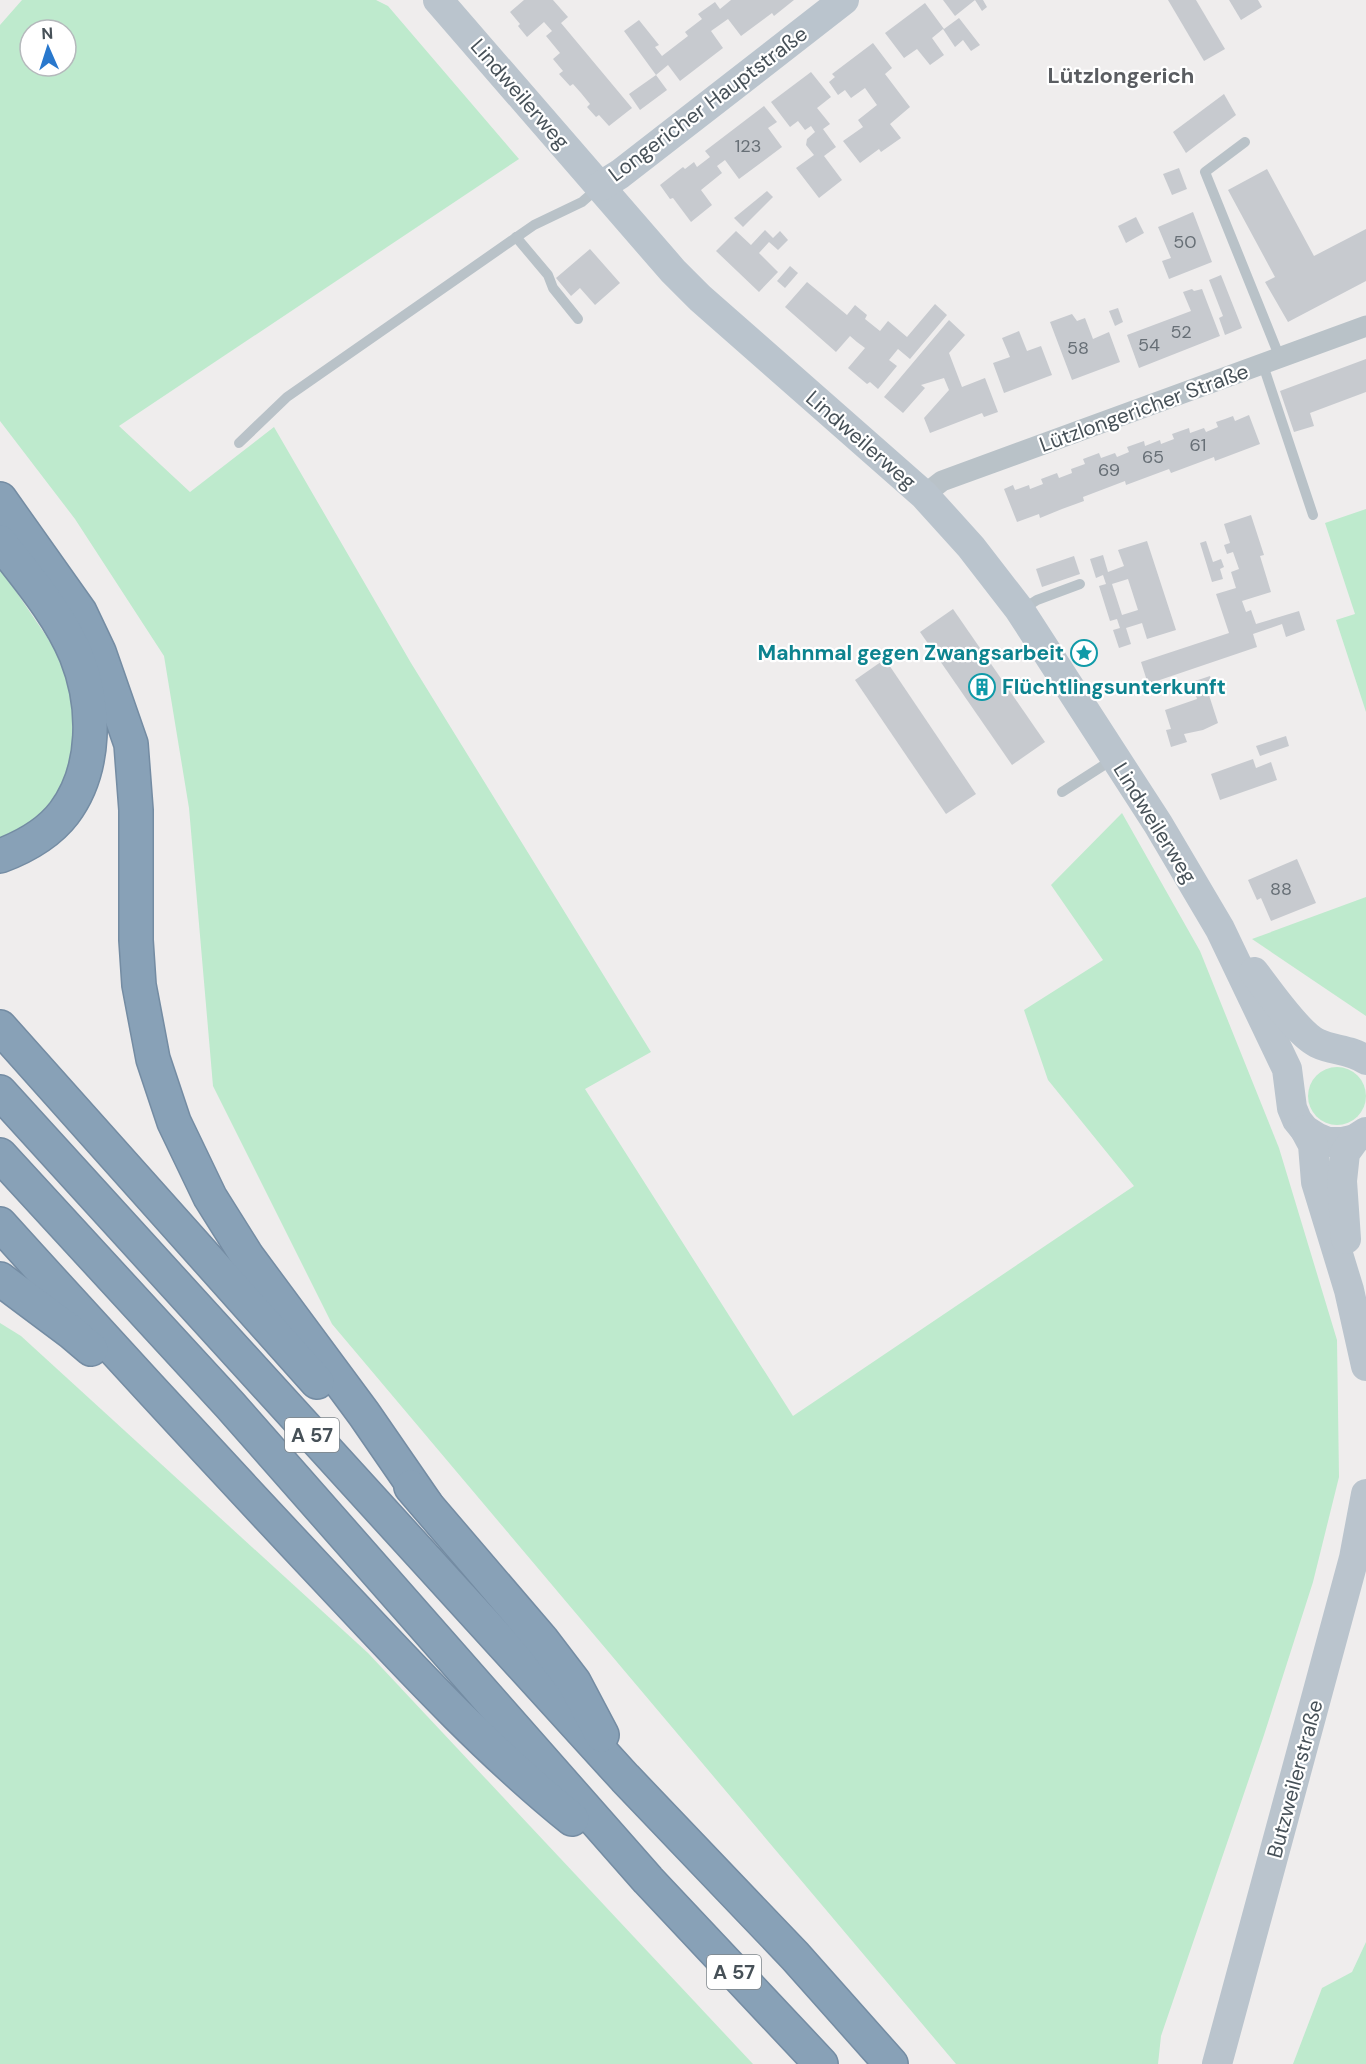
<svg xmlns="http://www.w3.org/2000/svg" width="1366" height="2064" font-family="'DM Sans',sans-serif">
	<rect width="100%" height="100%" fill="#efeded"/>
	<g fill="#beeacd" fill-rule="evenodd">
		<path d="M 22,0 L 376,0 L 388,6 L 519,159 L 119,426 L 190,492 L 274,427 L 411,663 L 651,1052 L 585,1089 L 793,1416 L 1134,1186 L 1048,1080 L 1024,1010 L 1103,960 L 1051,885 L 1122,813 L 1200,951 L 1279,1148 L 1337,1340 L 1339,1477 L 1313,1582 L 1264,1735 L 1161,2036 L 1158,2064 L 956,2064 L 332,1324 L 213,1086 L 189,808 L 164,656 L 75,519 L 0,421 L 0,25 ZM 30,30 L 66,30 L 66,66 L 30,66 Z"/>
		<polygon points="1366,509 1366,712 1336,620 1355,614 1325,523"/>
		<polygon points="0,568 53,646 74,692 75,761 50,809 0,843"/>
		<polygon points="1366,897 1366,1016 1252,939"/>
		<circle cx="1337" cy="1096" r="29"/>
		<polygon points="0,1323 21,1336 368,1653 753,2064 0,2064"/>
		<polygon points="1366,1942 1366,2064 1293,2064 1322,1988 1352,1972"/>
	</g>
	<g fill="#c7cacf" fill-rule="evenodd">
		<polygon points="524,0 553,0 568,17 561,23 632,108 609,126 599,115 596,117 587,107 590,104 581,93 573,84 570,86 559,74 563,71 553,59 560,53 546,36 552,31 544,22 527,37 518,26 520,24 510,12"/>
		<polygon points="731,0 794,0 774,16 772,13 741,36 728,19 711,31 723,48 680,81 668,65 656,75 667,90 640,110 629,94 656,75 624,31 639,20 659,45 655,47 662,56 688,36 685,32 702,19 698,14 715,2 720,9"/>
		<polygon points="943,0 983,0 987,7 982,11 975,0 955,16"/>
		<polygon points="1168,0 1196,0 1225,49 1204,61"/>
		<polygon points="1229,0 1258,0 1262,7 1241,20"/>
		<polygon points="925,3 944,29 959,18 980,45 971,51 963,40 955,47 943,29 932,38 944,55 930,65 917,49 904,58 885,33"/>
		<polygon points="873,43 892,68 885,74 910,107 890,124 901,138 881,152 879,149 860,163 843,141 863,127 858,120 877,105 865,88 851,98 845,90 838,95 829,82 835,77 832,74"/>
		<polygon points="811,72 831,97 817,108 830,124 823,129 836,147 824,156 842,180 819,198 796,168 814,155 806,145 807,139 815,132 811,126 805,130 798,121 790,127 771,102"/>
		<polygon points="1224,94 1236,115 1186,153 1173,132"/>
		<polygon points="764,106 777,122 768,128 782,147 739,179 725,160 717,166 722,173 701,190 712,205 691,222 673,198 670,199 660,185 683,167 685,169 694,162 697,167 710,157 705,151"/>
		<polygon points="1179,168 1187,189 1172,195 1163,174"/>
		<polygon points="1267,169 1314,256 1366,229 1366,281 1288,322 1265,282 1275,277 1228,190"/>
		<polygon points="767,191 773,197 743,227 734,218"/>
		<polygon points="1193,212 1212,262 1169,279 1162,261 1171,258 1158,227"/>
		<polygon points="1136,217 1144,233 1126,243 1118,226"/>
		<polygon points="765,230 773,238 780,231 788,240 778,250 769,242 759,253 778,272 759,292 716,251 736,231 751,245"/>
		<polygon points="590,249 620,283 595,305 580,288 571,296 556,278"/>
		<polygon points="790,266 798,273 785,288 777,281"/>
		<polygon points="1221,275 1242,328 1225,335 1219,318 1223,316 1209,280"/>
		<polygon points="807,282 847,315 855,305 867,315 865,319 880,331 888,321 907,337 935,304 947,315 910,359 898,349 889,360 897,366 878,389 870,382 867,384 848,368 865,348 857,342 850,336 836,352 785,307"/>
		<polygon points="1192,289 1194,291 1202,289 1220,336 1139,368 1127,335 1191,311 1183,292"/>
		<polygon points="1118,308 1123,322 1115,326 1109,311"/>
		<polygon points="1072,314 1077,321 1085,318 1093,339 1109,332 1120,362 1072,380 1050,322"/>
		<polygon points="949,320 965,335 949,353 962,387 985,378 998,412 984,417 982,413 930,433 924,418 949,390 944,378 921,385 925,388 903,413 884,397"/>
		<polygon points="1019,331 1027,351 1041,346 1052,375 1004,393 993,363 1010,357 1002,338"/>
		<polygon points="1366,359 1366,392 1310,413 1314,426 1294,432 1280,391"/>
		<polygon points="1249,415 1260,444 1215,461 1214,457 1171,473 1169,469 1126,485 1125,481 1083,497 1084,501 1062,509 1040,518 1039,514 1017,522 1004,489 1013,485 1015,490 1029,485 1030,489 1043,484 1041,479 1057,473 1059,478 1072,473 1071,469 1085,464 1083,459 1099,453 1101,458 1115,453 1117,457 1129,452 1127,447 1144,441 1145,446 1160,440 1161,444 1174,439 1172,434 1189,428 1190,433 1204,428 1206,432 1218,427 1216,422 1225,419 1233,416 1235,421"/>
		<polygon points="1251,515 1264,555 1260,556 1271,592 1242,601 1246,612 1251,610 1256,624 1299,611 1305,630 1286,637 1282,624 1253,634 1257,647 1148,684 1141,662 1229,633 1216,594 1236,588 1231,572 1239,569 1233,552 1227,554 1224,545 1230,543 1224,524"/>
		<path d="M 1147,541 L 1176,630 L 1147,639 L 1142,623 L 1126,628 L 1131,644 L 1119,648 L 1113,630 L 1120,628 L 1117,619 L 1110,621 L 1099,586 L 1106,584 L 1103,575 L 1096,578 L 1090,559 L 1103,555 L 1108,572 L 1124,566 L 1118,550 ZM 1128,579 L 1138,610 L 1122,615 L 1112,584 Z"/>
		<polygon points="1206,541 1213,562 1221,559 1224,567 1220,569 1223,579 1212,582 1200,543"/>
		<polygon points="1074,556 1080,574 1042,587 1036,569"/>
		<polygon points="953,609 1045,742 1012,765 920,632"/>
		<polygon points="885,659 976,794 946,814 855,680"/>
		<polygon points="1210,676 1215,690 1208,692 1218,723 1203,730 1184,734 1187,742 1171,747 1166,730 1171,729 1165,710 1197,699 1192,682"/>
		<polygon points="1286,736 1289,746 1260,756 1256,746"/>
		<polygon points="1253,759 1256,768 1271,762 1277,780 1220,800 1211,774"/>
		<polygon points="1297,859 1316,903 1271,921 1261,898 1257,900 1248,880"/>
	</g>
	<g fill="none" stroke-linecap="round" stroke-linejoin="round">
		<defs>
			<g id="highway">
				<polyline points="0,499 80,612 99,652 131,744 136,810 136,940 139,985 153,1059 174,1122 210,1197 247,1256 364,1414 426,1504"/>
				<path d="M 0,542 C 27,577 59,614 76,655 C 96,705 97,769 64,813 C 48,834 24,847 0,856"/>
				<polyline points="0,1027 317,1382"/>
				<polyline points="0,1092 625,1778 795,1956 891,2064"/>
				<polyline points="0,1155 230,1405 648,1880 821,2064"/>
				<path d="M 0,1224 C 105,1340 210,1454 317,1568 C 399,1655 479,1744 572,1819"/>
				<polyline points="0,1279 71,1332 91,1349"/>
				<polyline points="411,1487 542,1640 574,1682 602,1735"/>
			</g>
		</defs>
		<use href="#highway" stroke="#748ca3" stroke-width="36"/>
		<g stroke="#b9c2c8" stroke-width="10">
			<polyline points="1245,142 1205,172 1280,358"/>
			<polyline points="516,237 548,275 553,288 578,319"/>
			<polyline points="1263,365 1313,515"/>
			<polyline points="239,443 287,397 534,225 582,202 598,188"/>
			<polyline points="1023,609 1037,600 1080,584"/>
			<polyline points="1062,792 1115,758"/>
		</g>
		<polyline stroke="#b9c2c8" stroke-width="21" points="924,495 942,481 1366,326"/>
		<g stroke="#bac4cd" stroke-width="30">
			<polyline points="438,0 673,271 700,298 924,495 971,547 1019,609 1158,824 1220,929 1287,1069 1292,1108 1297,1120 1305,1130 1316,1137 1328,1142 1342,1142 1355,1139 1366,1132"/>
			<polyline points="601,186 620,174 844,0"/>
			<path d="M 1254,972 C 1268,990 1297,1033 1317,1043 C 1333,1051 1350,1049 1366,1060"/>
			<polyline points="1305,1130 1313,1145 1316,1182 1349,1290 1366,1366"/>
			<polyline points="1346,1239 1342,1181 1345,1153 1355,1139"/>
			<polyline points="1217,2064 1354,1558 1366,1494"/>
		</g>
		<use href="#highway" stroke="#88a1b7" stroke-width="33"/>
	</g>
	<defs>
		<symbol id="sight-ring" viewBox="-11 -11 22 22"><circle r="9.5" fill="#fff" stroke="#0f9aa8" stroke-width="1.5"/><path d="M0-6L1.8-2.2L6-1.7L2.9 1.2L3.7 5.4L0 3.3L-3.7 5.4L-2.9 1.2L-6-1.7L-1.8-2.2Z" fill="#0f9aa8"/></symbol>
		<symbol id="building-ring" viewBox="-11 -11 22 22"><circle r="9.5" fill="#fff" stroke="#0f9aa8" stroke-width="1.5"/><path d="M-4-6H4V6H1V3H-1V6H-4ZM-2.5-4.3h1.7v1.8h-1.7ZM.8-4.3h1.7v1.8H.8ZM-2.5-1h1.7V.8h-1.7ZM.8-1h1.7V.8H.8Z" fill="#0f9aa8"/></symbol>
	</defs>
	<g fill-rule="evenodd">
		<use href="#sight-ring" x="1069" y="638" width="30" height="30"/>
		<use href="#building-ring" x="967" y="672" width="30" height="30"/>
	</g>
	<g text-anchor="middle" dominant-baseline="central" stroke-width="4.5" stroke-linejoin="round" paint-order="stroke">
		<g font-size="18" fill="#676f76">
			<text x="748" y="146">123</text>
			<text x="1185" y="242">50</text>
			<text x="1181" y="332">52</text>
			<text x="1149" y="345">54</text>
			<text x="1078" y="348">58</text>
			<text x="1198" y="445">61</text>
			<text x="1153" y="457">65</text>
			<text x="1109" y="470">69</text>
			<text x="1281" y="889">88</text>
		</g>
		<g fill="#fff" stroke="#7e858a" stroke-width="1.5">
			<rect x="285" y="1418" width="54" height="34" rx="4.5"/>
			<rect x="707" y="1955" width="54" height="34" rx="4.5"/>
		</g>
		<g font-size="20" font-weight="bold" fill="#475158">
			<text x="312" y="1435">A 57</text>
			<text x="734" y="1972">A 57</text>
		</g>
		<g font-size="21" fill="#475158" stroke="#fff">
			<text transform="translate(520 94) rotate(49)">Lindweilerweg</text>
			<text transform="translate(708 104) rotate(-37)">Longericher Hauptstraße</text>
			<text transform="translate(1144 408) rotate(-20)">Lützlongericher Straße</text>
			<text transform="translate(861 440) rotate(41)">Lindweilerweg</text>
			<text transform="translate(1155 823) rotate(58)">Lindweilerweg</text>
			<text transform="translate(1295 1779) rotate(-75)">Butzweilerstraße</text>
		</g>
		<g font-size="21" font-weight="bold" fill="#0d838f" stroke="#fff" text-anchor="end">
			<text x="1064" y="653">Mahnmal gegen Zwangsarbeit</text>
			<text x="1002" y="687" text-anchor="start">Flüchtlingsunterkunft</text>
		</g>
		<g font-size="22" font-weight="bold" fill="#5a5d61" stroke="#fff">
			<text x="1121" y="75">Lützlongerich</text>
		</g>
	</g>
	<g transform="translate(48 48) rotate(357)"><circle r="28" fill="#ffffff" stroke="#b5b9bc" stroke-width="1.5"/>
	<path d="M0-4.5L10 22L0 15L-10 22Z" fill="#2978cd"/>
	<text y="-9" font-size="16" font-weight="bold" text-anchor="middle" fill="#475158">N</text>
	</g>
</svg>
